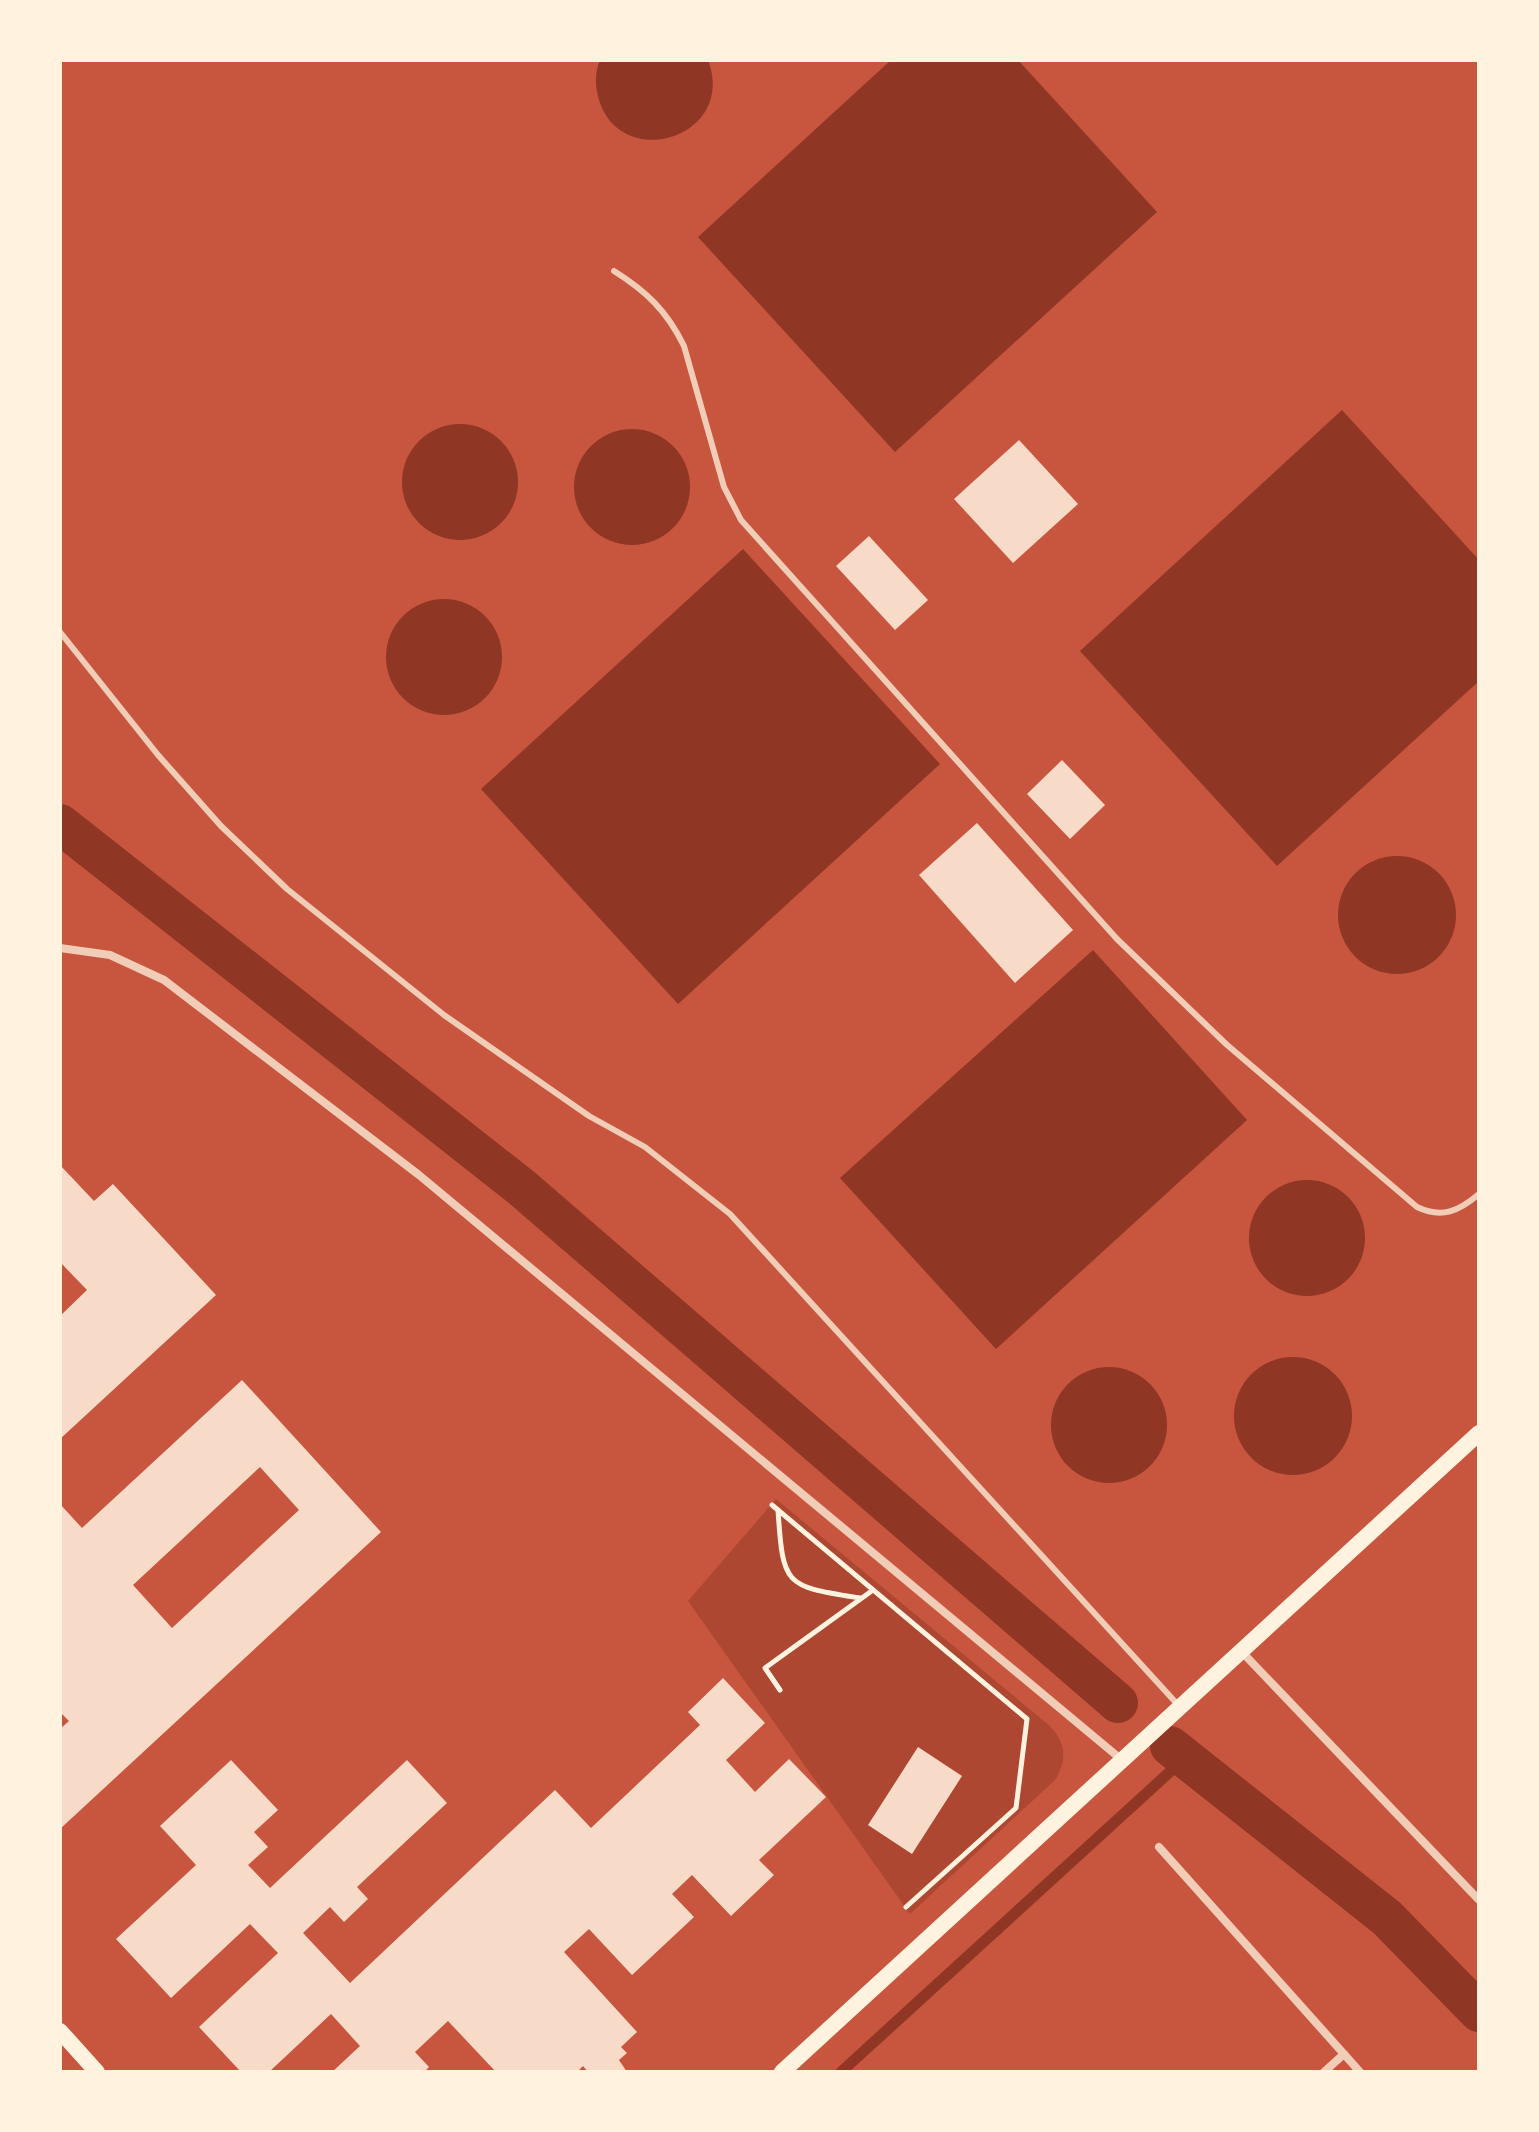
<svg xmlns="http://www.w3.org/2000/svg" width="1539" height="2132" font-family="'Golos Text',sans-serif">
	<rect width="100%" height="100%" fill="#c8553d"/>
	<path fill="#ae4732" d="M 776,1499 L 1045,1722 C 1065,1739 1069,1757 1055,1780 L 910,1914 L 688,1601 Z"/>
	<g fill="#8f3625">
		<path d="M 600,60 L 708,60 C 738,139 617,174 598,96 C 595,84 595,72 600,60 Z"/>
		<polygon points="891,60 1018,60 1157,212 895,452 698,237"/>
		<polygon points="1342,410 1479,560 1479,681 1277,866 1080,651"/>
		<circle cx="460" cy="482" r="58"/>
		<circle cx="632" cy="487" r="58"/>
		<polygon points="743,549 940,764 678,1004 481,789"/>
		<circle cx="444" cy="657" r="58"/>
		<circle cx="1397" cy="915" r="59"/>
		<polygon points="1093,950 1247,1120 996,1349 840,1178"/>
		<circle cx="1307" cy="1238" r="58"/>
		<circle cx="1293" cy="1416" r="59"/>
		<circle cx="1109" cy="1425" r="58"/>
	</g>
	<g fill="none" stroke-linecap="round" stroke-linejoin="round">
		<polyline stroke="#8f3625" stroke-width="11" points="841,2072 1185,1758"/>
		<g stroke="#8f3625" stroke-width="40">
			<polyline points="60,824 521,1187 1118,1703"/>
			<polyline points="1170,1746 1387,1918 1479,2012"/>
		</g>
	</g>
	<g fill="#f7dbc8" fill-rule="evenodd">
		<polygon points="1019,440 1078,504 1013,563 954,499"/>
		<polygon points="869,536 928,600 895,630 836,566"/>
		<polygon points="1062,760 1105,805 1070,839 1027,794"/>
		<polygon points="977,823 1073,930 1015,983 919,875"/>
		<polygon points="60,1165 94,1201 113,1184 216,1295 60,1439 60,1316 87,1290 60,1262"/>
		<path d="M 242,1380 L 381,1532 L 60,1829 L 60,1729 L 69,1721 L 60,1712 L 60,1504 L 82,1528 ZM 260,1467 L 299,1510 L 172,1628 L 133,1585 Z"/>
		<polygon points="723,1678 765,1723 726,1760 755,1792 789,1759 826,1797 759,1860 774,1875 731,1916 692,1875 672,1894 694,1917 632,1975 589,1929 564,1952 637,2032 621,2047 627,2053 619,2060 627,2072 588,2072 583,2066 577,2072 496,2072 448,2021 415,2052 429,2067 424,2072 332,2072 360,2046 331,2014 269,2072 241,2072 199,2027 278,1953 250,1924 171,1998 116,1939 196,1865 160,1826 231,1760 278,1810 254,1832 268,1847 248,1865 270,1888 407,1760 447,1803 357,1887 368,1899 344,1922 330,1907 303,1933 350,1983 555,1790 591,1828 700,1725 688,1712"/>
		<polygon points="918,1747 962,1776 912,1854 868,1825"/>
	</g>
	<g fill="none" stroke-linecap="round" stroke-linejoin="round">
		<g stroke="#fff3e0" stroke-width="5">
			<polyline points="772,1505 1027,1719 1016,1808 906,1907"/>
			<path d="M 778,1510 C 783,1587 785,1586 860,1598"/>
			<polyline points="780,1690 765,1668 873,1590"/>
		</g>
		<g stroke="#f1ccb7" stroke-width="6">
			<path d="M 614,271 C 646,291 667,311 684,346 L 724,487 L 741,520 L 1117,939 L 1226,1044 L 1417,1207 C 1442,1219 1459,1211 1479,1194"/>
			<polyline points="60,632 158,755 221,826 287,889 444,1015 589,1116 645,1147 730,1214 1179,1706"/>
		</g>
		<g stroke="#f1ccb7" stroke-width="8">
			<polyline points="60,948 110,955 164,980 419,1175 1122,1760"/>
			<polyline points="1241,1651 1479,1900"/>
			<polyline points="1159,1847 1360,2072"/>
			<polyline points="1324,2072 1344,2054"/>
		</g>
		<g stroke="#fff3e0" stroke-width="16">
			<polyline points="60,2031 97,2072"/>
			<polyline points="782,2072 1479,1433"/>
		</g>
	</g>
	<rect width="1539" height="2132" fill="none" stroke="#fff3e0" stroke-width="124"/>
</svg>
